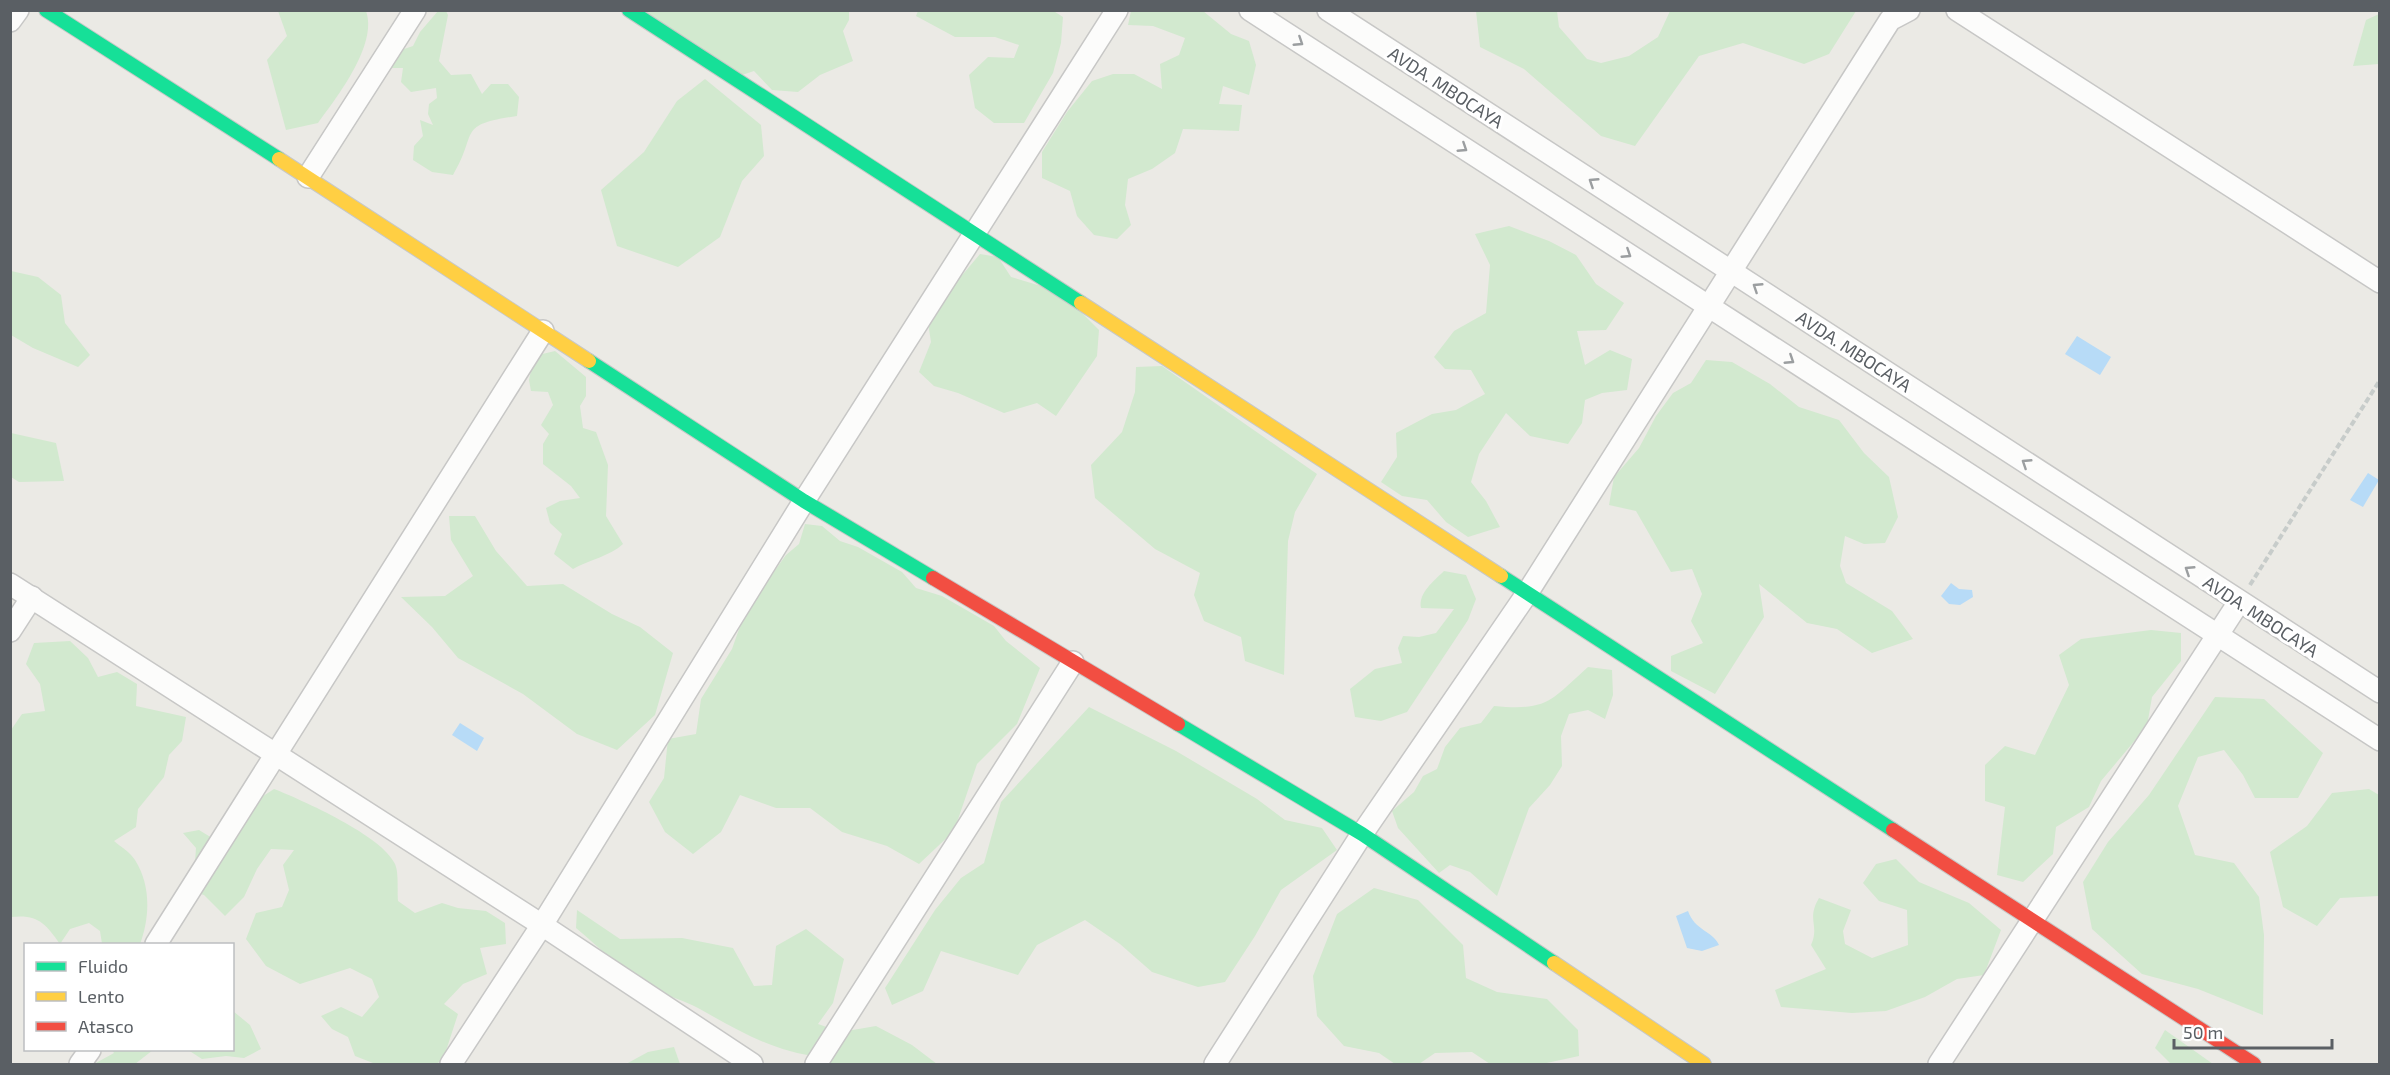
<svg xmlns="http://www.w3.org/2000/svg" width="2390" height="1075" font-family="'Exo 2',sans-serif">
	<rect width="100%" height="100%" fill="#ebeae5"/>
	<g fill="#d2e9cf">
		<path d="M 278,11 L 366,11 C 378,44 338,96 318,123 L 286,130 L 267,60 L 287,36 Z"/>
		<path d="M 438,11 L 446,11 L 448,15 L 439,61 L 451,75 L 471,74 L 482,94 L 491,84 L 508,84 L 519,97 L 517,116 C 455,125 479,132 453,175 L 432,172 L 413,160 L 414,146 L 423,136 L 420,120 L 433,125 L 428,114 L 429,104 L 437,98 L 436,88 L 411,92 L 401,82 L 403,68 L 390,68 L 395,52 L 413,46 L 420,32 Z"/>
		<polygon points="632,11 849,11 849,20 843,31 853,61 820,75 798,92 772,90 754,71 733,78"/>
		<polygon points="918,11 1052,10 1063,17 1061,43 1053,73 1024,123 994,123 975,108 969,75 988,57 1014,58 1019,45 995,37 955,37 916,16"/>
		<polygon points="1131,11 1203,11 1231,34 1249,41 1256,65 1249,95 1223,86 1219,104 1242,105 1239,131 1183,129 1175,153 1152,169 1128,179 1125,205 1131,225 1117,239 1094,235 1077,216 1070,191 1042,178 1042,152 1067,112 1092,81 1113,74 1134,74 1162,89 1160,64 1179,55 1185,38 1153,26 1128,25"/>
		<polygon points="1476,11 1557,11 1559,27 1587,59 1601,63 1629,56 1658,37 1670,11 1856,11 1829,54 1804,64 1743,43 1699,56 1635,146 1601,136 1524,69 1480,47"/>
		<polygon points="2379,14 2379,64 2353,66 2366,20"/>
		<polygon points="705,79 761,125 764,156 742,181 720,237 678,267 617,246 601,190 644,152 677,101"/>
		<polygon points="1509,226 1549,241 1576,255 1596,284 1624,303 1606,330 1577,331 1585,365 1610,350 1632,359 1627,390 1602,393 1585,400 1582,423 1568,444 1530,436 1506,413 1479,454 1471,482 1486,501 1500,527 1468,537 1446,522 1427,500 1402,496 1381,482 1397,457 1396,433 1432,414 1456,410 1485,394 1471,370 1445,369 1434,357 1454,331 1486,313 1490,265 1475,234"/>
		<polygon points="980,254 998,257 1011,277 1061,292 1099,330 1097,356 1056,416 1037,403 1004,413 958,393 934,386 919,372 931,342 926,310 964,273"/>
		<polygon points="11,271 38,277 61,295 65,323 90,355 78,367 33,348 11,335"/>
		<path d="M 555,351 L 586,377 L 586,396 L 580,406 L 583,428 L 596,432 L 608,465 L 606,516 L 623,544 C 610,556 589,560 573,569 L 554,554 L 562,534 L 550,523 L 546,508 L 560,501 L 580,498 L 571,486 L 543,464 L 543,444 L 549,434 L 541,425 L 553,405 L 548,392 L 531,391 L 529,380 L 534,356 Z"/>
		<polygon points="1706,360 1732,362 1770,384 1799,407 1839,420 1864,453 1889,477 1898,517 1885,543 1864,544 1845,536 1840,566 1846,583 1892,611 1913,639 1872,653 1837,629 1807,623 1759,584 1764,617 1715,694 1671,671 1671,656 1703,643 1691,621 1702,594 1692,569 1671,572 1636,511 1609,505 1614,477 1639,448 1656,416 1673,393 1691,383"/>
		<polygon points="1162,366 1317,474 1295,512 1288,541 1284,675 1245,661 1241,637 1204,621 1194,595 1200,573 1155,549 1095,498 1091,465 1122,432 1135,392 1136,367"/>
		<polygon points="11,433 56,443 64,481 19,482 11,477"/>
		<polygon points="449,516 475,516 496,551 527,586 563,584 612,614 640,627 673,653 655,715 617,750 577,734 523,694 458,658 432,627 401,597 445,596 473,576 451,540"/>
		<polygon points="805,524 822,526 840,541 858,547 902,572 916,588 942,596 994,626 1006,641 1040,668 1017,724 977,764 954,831 919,864 887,846 842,832 810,808 776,808 740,795 721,832 693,854 665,832 649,802 664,778 668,739 696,734 701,699 732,649 745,612 786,555 799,544"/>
		<path d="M 1444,571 L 1466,575 L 1476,599 L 1468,620 L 1407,712 L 1381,721 L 1355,717 L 1350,689 L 1375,669 L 1402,663 L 1398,648 L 1403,636 L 1419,637 L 1436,633 L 1454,609 L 1421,608 C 1418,593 1434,581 1444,571 Z"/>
		<polygon points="2151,630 2181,633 2181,661 2152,697 2147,726 2101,781 2089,807 2056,827 2053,854 2023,882 1997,875 2005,807 1985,801 1985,765 2005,746 2035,755 2069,685 2059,655 2081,639"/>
		<path d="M 70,641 L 88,658 L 98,677 L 117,672 L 137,684 L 136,706 L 186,717 L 182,741 L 169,755 L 164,777 L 138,809 L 136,827 L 114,841 C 121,847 130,852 135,860 C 151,885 150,917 140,944 L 102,944 L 100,931 L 89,923 L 70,929 L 60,944 C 45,923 38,914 11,917 L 11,730 L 22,714 L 45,711 L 40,684 L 26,664 L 34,643 Z"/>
		<path d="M 1588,667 L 1612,670 L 1613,695 L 1605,719 L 1588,710 L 1569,714 L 1561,736 L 1562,766 L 1550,785 L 1529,808 L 1497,896 L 1470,872 L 1450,865 L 1439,873 L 1398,828 L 1392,811 L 1414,792 L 1423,776 L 1437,769 L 1445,747 L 1460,728 L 1481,723 L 1494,706 C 1548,711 1550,701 1588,667 Z"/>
		<polygon points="2215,697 2264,699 2323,753 2298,798 2255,798 2243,775 2224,750 2198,757 2178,806 2195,855 2234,863 2259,897 2264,935 2263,1015 2198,989 2142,974 2092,929 2083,882 2108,842 2149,795"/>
		<polygon points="1089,707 1176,751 1257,799 1285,820 1322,828 1337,850 1281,890 1255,936 1225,982 1198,987 1152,972 1120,944 1085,920 1037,945 1018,975 941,951 923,991 892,1005 885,988 935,910 961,878 984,863 1001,802"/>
		<path d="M 274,789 C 302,800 383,836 395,864 C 399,873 397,890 398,901 L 415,913 L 442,903 L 458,908 L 486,911 L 505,923 L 506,944 L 480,948 L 487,974 L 463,984 L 444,1004 L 458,1014 L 444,1057 L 437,1064 L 373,1063 L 355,1056 L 348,1037 L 332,1029 L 321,1016 L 341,1007 L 362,1017 L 379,997 L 372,979 L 350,968 L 300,984 L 266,966 L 246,939 L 256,913 L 282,907 L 289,890 L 283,865 L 294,850 L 271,849 L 257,869 L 244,897 L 225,916 L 204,895 L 179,887 L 195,862 L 196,848 L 183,833 L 199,830 L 217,841 L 257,800 Z"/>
		<polygon points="2369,789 2379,795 2379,896 2340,898 2317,926 2283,907 2270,852 2307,826 2332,793"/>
		<path d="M 1896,859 L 1919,882 L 1969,903 L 2001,930 L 1984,975 L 1957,979 L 1925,997 L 1886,1011 L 1852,1013 L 1781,1007 L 1775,990 L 1826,969 L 1811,945 C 1820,925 1806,920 1819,898 L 1851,910 L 1843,931 L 1845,944 L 1872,958 L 1908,945 L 1907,910 L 1879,901 L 1863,883 L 1876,864 Z"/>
		<polygon points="1374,888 1418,900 1463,945 1466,978 1497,992 1547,999 1578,1030 1579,1056 1542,1064 1490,1064 1472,1052 1435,1053 1419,1064 1395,1064 1379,1053 1344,1046 1317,1016 1313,976 1337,914"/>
		<path d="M 577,910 L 620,939 L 682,938 L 733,948 L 754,986 L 772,985 L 776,946 L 806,929 L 844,959 L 833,1003 L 818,1024 L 841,1032 L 876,1026 L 912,1045 L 937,1064 L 817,1064 L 820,1057 C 774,1052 739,1031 698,1008 C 685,1001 670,997 656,990 C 627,975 601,949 576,928 Z"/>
		<polygon points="233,1011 250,1025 261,1049 244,1058 226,1056 202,1059 188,1050 232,1050"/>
		<polygon points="2165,1030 2213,1064 2171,1064 2155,1048"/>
		<polygon points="674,1047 680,1064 626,1064 648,1052"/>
		<polygon points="112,1050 153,1050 135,1064 94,1064 114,1053"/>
	</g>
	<g fill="#b7dbf7">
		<polygon points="2077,336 2111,357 2100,375 2065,354"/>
		<polygon points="2368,473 2379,480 2363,507 2350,500"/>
		<polygon points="1951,583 1959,589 1972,590 1973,597 1960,605 1949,604 1941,596"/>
		<polygon points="460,723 484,738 477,751 452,735"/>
		<path d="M 1688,911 C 1695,931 1712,930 1719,945 L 1702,951 L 1687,948 L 1676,916 Z"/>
	</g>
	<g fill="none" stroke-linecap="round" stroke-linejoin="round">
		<defs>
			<g id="street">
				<polyline points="1250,10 2380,740"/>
				<polyline points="1328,10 2380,692"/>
				<polyline points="1957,10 2380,282"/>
				<polyline points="10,21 18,10"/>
				<polyline points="308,177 415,10"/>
				<polyline points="10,584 542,925 752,1064"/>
				<polyline points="10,631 32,597"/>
				<polyline points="156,944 543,331"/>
				<polyline points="80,1064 90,1050"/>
				<polyline points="451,1064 542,925 804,501 1117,10"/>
				<polyline points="816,1064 1073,662"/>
				<polyline points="1215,1064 1362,834 1526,595 1890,20 1909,10"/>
				<polyline points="1939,1064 2239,602"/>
			</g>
			<g id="fast">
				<polyline points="46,10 279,159"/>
				<polyline points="629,10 1081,303"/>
				<polyline points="589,361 804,501 933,578"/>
				<polyline points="1501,576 1893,830"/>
				<polyline points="1178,724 1362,834 1554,963"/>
			</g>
			<g id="slow">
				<polyline points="279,159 589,361"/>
				<polyline points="1081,303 1501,576"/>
				<polyline points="1554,963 1704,1064"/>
			</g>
			<g id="jam">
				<polyline points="933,578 1178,724"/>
				<polyline points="1893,830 2254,1064"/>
			</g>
		</defs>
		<use href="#street" stroke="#c7c7c6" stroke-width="24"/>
		<use href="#fast" stroke="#c7c8c7" stroke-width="16"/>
		<use href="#slow" stroke="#c7c8c7" stroke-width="16"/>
		<use href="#jam" stroke="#c7c8c7" stroke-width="16"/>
		<polyline stroke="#c7ccca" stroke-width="4" stroke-dasharray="6 3" stroke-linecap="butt" points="2250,585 2380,380"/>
		<use href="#street" stroke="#fcfcfb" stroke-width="21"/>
		<use href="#fast" stroke="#16e098" stroke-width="14"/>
		<use href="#slow" stroke="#ffcf43" stroke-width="14"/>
		<use href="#jam" stroke="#f24e42" stroke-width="14"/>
	</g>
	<defs><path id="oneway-chevron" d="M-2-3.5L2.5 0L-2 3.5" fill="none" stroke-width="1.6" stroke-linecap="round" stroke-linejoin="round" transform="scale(1.5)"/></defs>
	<g stroke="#9b9ea0">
		<use href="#oneway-chevron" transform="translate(1299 42) rotate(33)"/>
		<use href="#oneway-chevron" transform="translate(1463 148) rotate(33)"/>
		<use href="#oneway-chevron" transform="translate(1593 182) rotate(-147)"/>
		<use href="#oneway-chevron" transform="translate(1627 254) rotate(33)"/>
		<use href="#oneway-chevron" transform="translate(1757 287) rotate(-147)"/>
		<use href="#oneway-chevron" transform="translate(1790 360) rotate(33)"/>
		<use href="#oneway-chevron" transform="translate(2026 463) rotate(-147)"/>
		<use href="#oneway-chevron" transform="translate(2189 570) rotate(-147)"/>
	</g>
	<g text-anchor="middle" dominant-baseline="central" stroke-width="6" stroke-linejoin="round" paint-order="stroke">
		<g font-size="18" fill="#5a5f64" stroke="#fff">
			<text transform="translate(1446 87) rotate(33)">AVDA. MBOCAYA</text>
			<text transform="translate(1854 351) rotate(33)">AVDA. MBOCAYA</text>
			<text transform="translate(2261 616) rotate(33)">AVDA. MBOCAYA</text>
		</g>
	</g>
	<rect width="2390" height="1075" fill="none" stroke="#5a5f64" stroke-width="24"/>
	<rect x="24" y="943" width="210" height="108" fill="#ffffff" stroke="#bdbfc1" stroke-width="1.5"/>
	<rect x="36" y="962" width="30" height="9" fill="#16e098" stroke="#bdbfc1" stroke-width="1.5"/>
	<text x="78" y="973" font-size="18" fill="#5a5f64">Fluido</text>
	<rect x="36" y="992" width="30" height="9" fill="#ffcf43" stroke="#bdbfc1" stroke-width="1.5"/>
	<text x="78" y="1003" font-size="18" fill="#5a5f64">Lento</text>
	<rect x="36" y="1022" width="30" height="9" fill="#f24e42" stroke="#bdbfc1" stroke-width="1.5"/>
	<text x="78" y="1033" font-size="18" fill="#5a5f64">Atasco</text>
	<path d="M2174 1039v9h158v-9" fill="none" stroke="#5a5f64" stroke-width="3"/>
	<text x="2183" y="1039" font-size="18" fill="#5a5f64" stroke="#ffffff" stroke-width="4.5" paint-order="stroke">50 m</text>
</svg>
